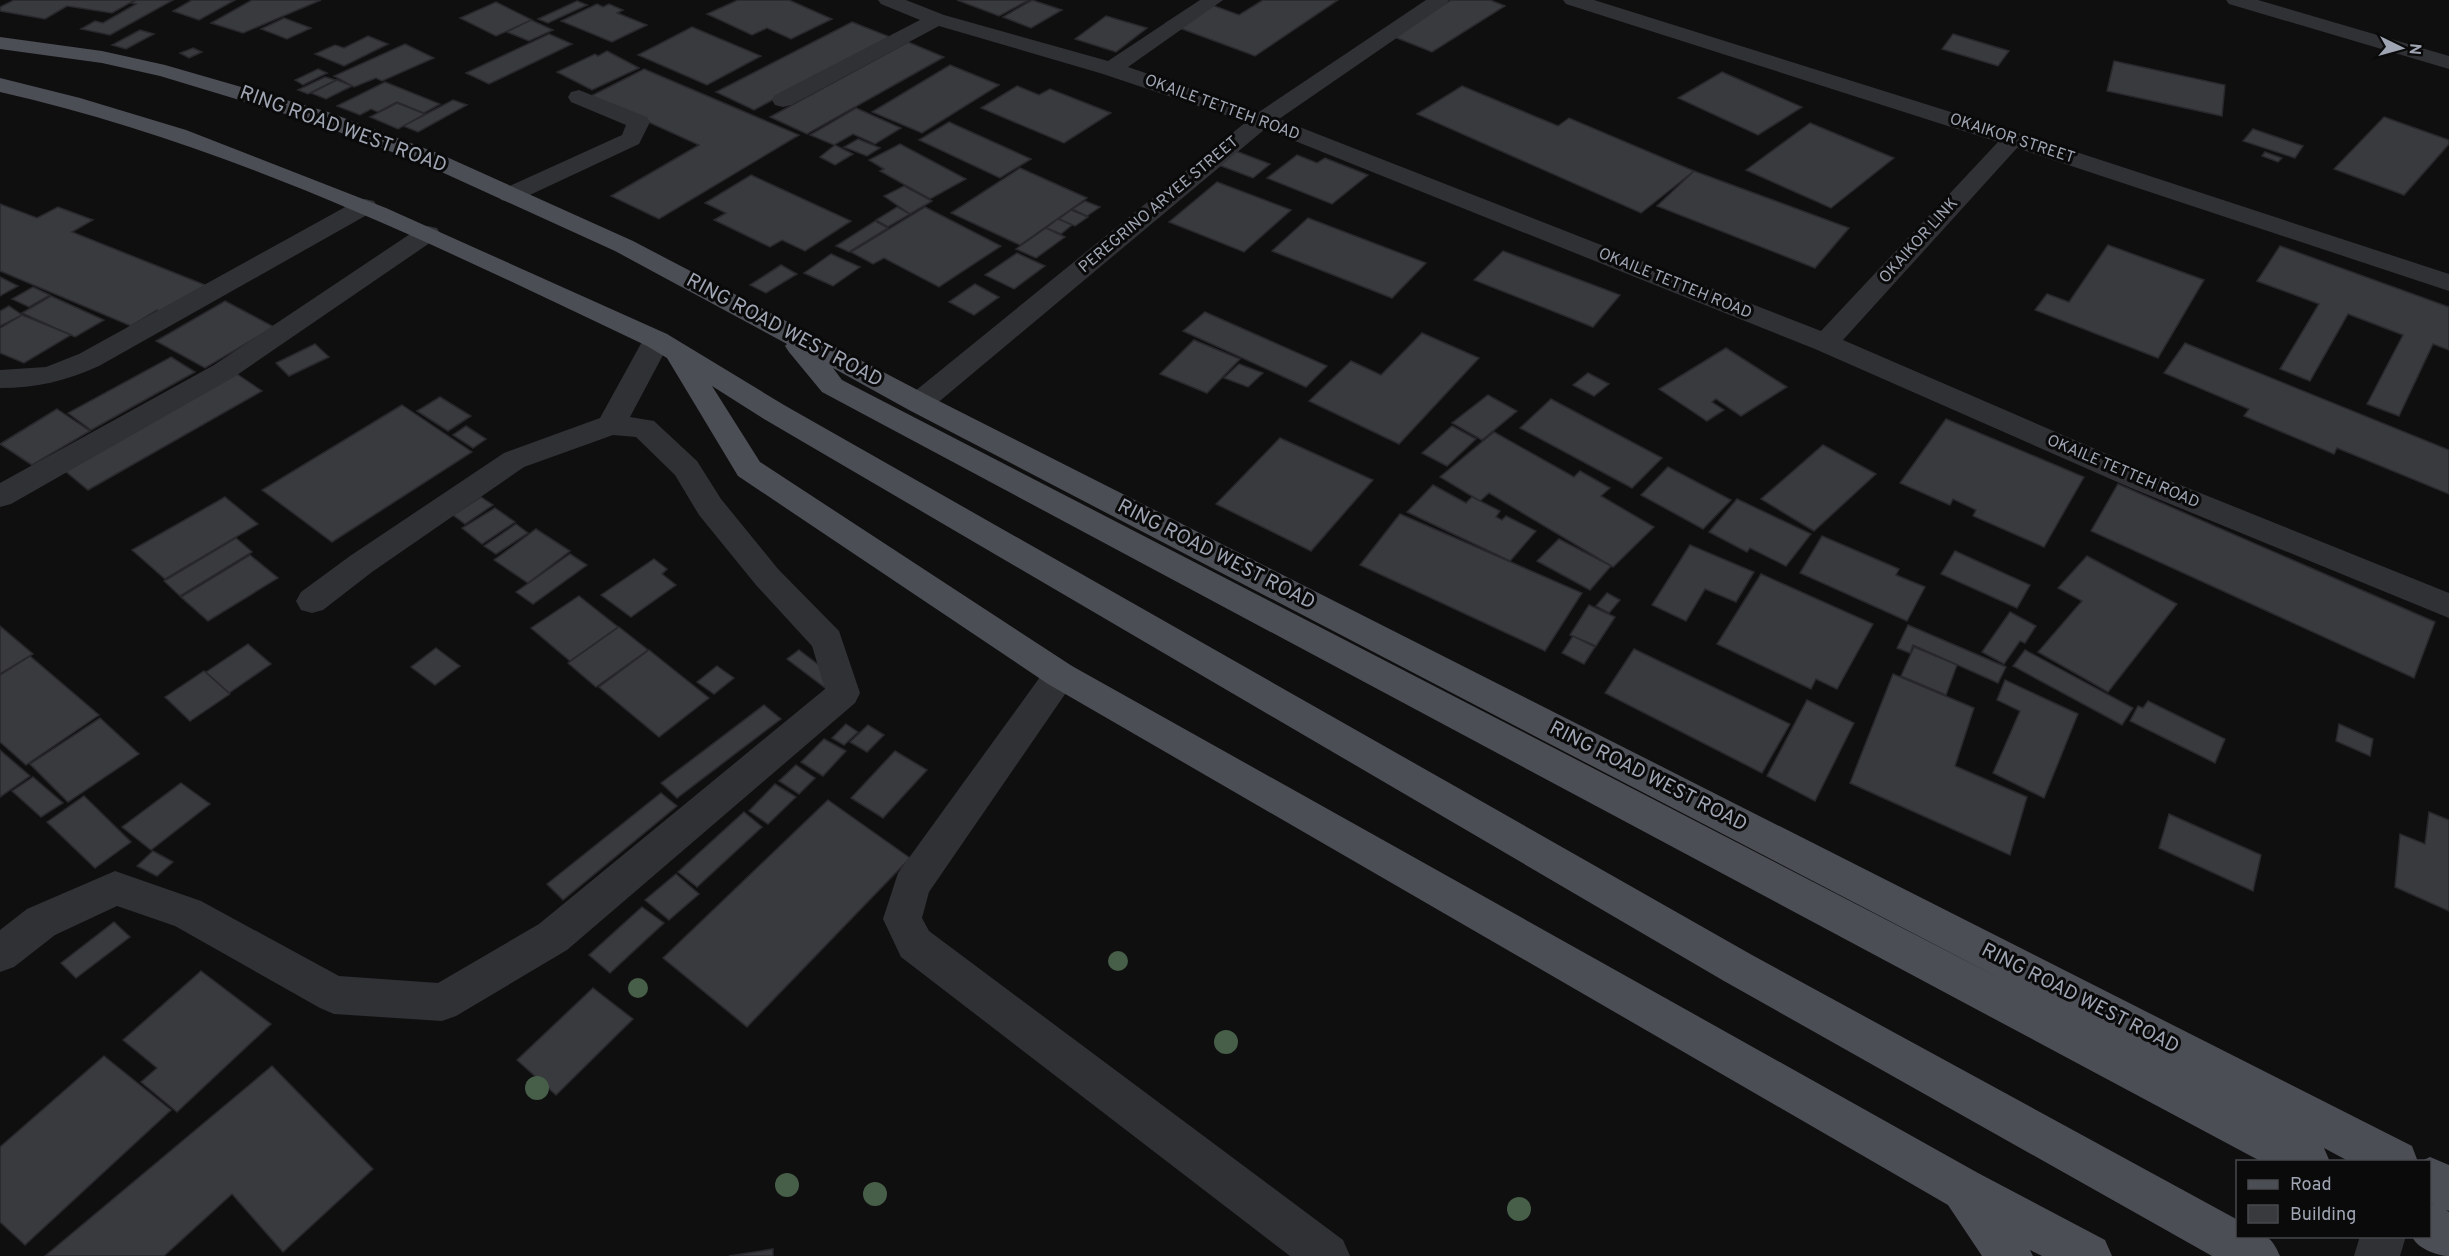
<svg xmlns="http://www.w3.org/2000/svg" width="2449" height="1256" font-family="Overpass,sans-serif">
	<rect width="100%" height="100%" fill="#0f0f10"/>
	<g fill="#383a3e" stroke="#29292d" stroke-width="1.5">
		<polygon points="14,0 135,0 112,13 67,6 45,19 0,11 0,7"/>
		<polygon points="136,0 173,0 110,35 81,29 95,21 103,23 136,4 131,3"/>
		<polygon points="192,0 235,0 199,20 173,11"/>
		<polygon points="252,0 321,0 243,33 211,23"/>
		<polygon points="738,0 789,0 832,19 791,39 767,28 752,35 707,14"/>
		<polygon points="957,0 1029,0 999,16"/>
		<polygon points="1032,0 1062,10 1031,28 1003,17"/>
		<polygon points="1263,0 1338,0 1255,56 1166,23 1201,1 1239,15"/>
		<polygon points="1451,0 1490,0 1505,6 1432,52 1392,36"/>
		<polygon points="577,1 587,5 548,23 538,19"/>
		<polygon points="496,2 532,20 496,36 460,18"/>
		<polygon points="597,4 603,7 609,4 623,10 617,13 647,25 612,42 561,21"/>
		<polygon points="1106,16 1147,28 1116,52 1075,39"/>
		<polygon points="284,18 311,28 287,39 261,29"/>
		<polygon points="531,20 553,30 529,41 507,32"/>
		<polygon points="852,22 890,37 754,110 716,92"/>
		<polygon points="692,27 761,56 707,85 638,55"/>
		<polygon points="140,30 154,34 126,49 112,45"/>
		<polygon points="549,34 572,44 489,84 466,73"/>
		<polygon points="1953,34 2009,51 1998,66 1942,49"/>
		<polygon points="368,36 388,44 344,66 315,54 335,45 344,48"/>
		<polygon points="908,42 944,57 807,134 770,117"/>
		<polygon points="405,44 434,58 382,81 376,78 354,87 334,76"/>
		<polygon points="193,48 202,52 189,58 180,53"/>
		<polygon points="607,51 639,68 592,90 557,72 595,54 598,56"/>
		<polygon points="2114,61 2225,85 2222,116 2107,91"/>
		<polygon points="950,65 999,85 922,133 872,112"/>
		<polygon points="318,69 327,73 303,85 295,80"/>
		<polygon points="644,69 799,135 659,219 611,196 699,145 591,96"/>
		<polygon points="1722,72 1802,107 1758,135 1678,98"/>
		<polygon points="325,77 336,80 308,94 298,90"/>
		<polygon points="337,80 352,86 326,99 311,93"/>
		<polygon points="385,82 440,104 424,113 397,102 378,112 371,109 360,115 337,106"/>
		<polygon points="1017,86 1039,95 1050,89 1111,113 1064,143 981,108"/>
		<polygon points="1462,86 1558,126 1569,118 1694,171 1641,213 1417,114"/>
		<polygon points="453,100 467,105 418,132 403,126"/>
		<polygon points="397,103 425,114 398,129 370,117"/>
		<polygon points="856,108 901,128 875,144 853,134 834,145 810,135"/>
		<polygon points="2384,117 2449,140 2449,144 2404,195 2334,169"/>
		<polygon points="949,122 1031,159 1000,178 919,140"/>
		<polygon points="1810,123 1894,158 1831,208 1746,170"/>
		<polygon points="2253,129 2303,146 2295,158 2243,141"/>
		<polygon points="858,139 880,148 867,156 844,147"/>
		<polygon points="900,144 966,179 930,199 880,171 884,169 869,160"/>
		<polygon points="835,145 853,154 835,165 820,157"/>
		<polygon points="1233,150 1270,164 1253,178 1216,164"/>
		<polygon points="2265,152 2282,158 2278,162 2262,156"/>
		<polygon points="1297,155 1317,163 1325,158 1368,175 1332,204 1267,178"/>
		<polygon points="1020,168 1087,198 1020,245 951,213"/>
		<polygon points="1694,171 1849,228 1815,268 1657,206"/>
		<polygon points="751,175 851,221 805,251 782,240 770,247 714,220 726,213 705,203"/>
		<polygon points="1217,182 1291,210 1244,252 1169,222"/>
		<polygon points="904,186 932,201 910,214 884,196"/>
		<polygon points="1085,201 1100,207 1087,216 1072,209"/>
		<polygon points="0,204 37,218 58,207 93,220 72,232 210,287 166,314 157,310 131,326 0,271"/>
		<polygon points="897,207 910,214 888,227 876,220"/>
		<polygon points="925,207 1001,246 939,287 884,258 873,264 851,252"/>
		<polygon points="1071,210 1088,217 1075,226 1059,219"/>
		<polygon points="1308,218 1426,263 1392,298 1272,251"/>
		<polygon points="1058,219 1072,225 1061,234 1046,228"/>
		<polygon points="875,221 888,228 849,252 836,246"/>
		<polygon points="1046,228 1065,237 1036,258 1016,249"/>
		<polygon points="2108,245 2204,280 2158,358 2035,310 2047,294 2069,302"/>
		<polygon points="2280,246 2449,307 2449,350 2433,344 2399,416 2367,404 2403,335 2348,314 2310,381 2280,369 2319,304 2257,281"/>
		<polygon points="1503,251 1620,295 1593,327 1474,280"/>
		<polygon points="1017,253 1045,266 1014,289 985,275"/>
		<polygon points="831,254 860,267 833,286 804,273"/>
		<polygon points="781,265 797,274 766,293 750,285"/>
		<polygon points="0,277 18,286 0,296"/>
		<polygon points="975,284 999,297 974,315 949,302"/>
		<polygon points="33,287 50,295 29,307 12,299"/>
		<polygon points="51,296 104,320 75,337 22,313"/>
		<polygon points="225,301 274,327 205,368 156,341"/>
		<polygon points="9,306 22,315 0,326 0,311"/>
		<polygon points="1205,312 1327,366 1306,387 1183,331"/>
		<polygon points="22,315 71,335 24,363 0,353 0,328"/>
		<polygon points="1422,333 1479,358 1399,444 1309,401 1351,361 1381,375"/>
		<polygon points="1194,340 1240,359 1207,393 1160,374"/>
		<polygon points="2185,343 2449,450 2449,494 2337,448 2334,454 2244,416 2249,409 2164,373"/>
		<polygon points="315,344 329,357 289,376 276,363"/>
		<polygon points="1726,348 1787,387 1741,416 1716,399 1712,402 1724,410 1707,421 1659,389"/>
		<polygon points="171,357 195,372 91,430 68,413"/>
		<polygon points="1239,364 1263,373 1248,387 1224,378"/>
		<polygon points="1588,373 1609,384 1594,396 1573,385"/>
		<polygon points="237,374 262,391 88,490 64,470"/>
		<polygon points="1488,395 1517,411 1482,440 1452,423"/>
		<polygon points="440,397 471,416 448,431 417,411"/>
		<polygon points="1551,399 1662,458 1632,488 1520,428"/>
		<polygon points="402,405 472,452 332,542 262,490"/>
		<polygon points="57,409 90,431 32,465 0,444"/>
		<polygon points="1946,419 2084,477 2044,547 1973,516 1976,510 1953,499 1950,505 1900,483"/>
		<polygon points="466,426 486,439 473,448 453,435"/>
		<polygon points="1452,426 1476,439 1447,466 1422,453"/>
		<polygon points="1494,432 1574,477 1580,471 1610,488 1601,496 1654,527 1613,567 1489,493 1480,501 1440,477"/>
		<polygon points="1280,438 1373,480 1311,551 1216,504"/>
		<polygon points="1823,445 1876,474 1814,531 1761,499"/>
		<polygon points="1668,467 1731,500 1703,529 1641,495"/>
		<polygon points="2118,484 2435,622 2414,678 2091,531"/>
		<polygon points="1433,485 1466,503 1472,497 1500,511 1496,517 1502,520 1506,516 1536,531 1510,561 1407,512"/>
		<polygon points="225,497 258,524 165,579 132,550"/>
		<polygon points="481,497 493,505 465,524 453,515"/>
		<polygon points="1737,499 1811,534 1786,566 1750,548 1747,552 1709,532"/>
		<polygon points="495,508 515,522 482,544 462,528"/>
		<polygon points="1400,514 1582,593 1545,651 1360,565"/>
		<polygon points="516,524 528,533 496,554 484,546"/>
		<polygon points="536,529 570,551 528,583 494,560"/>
		<polygon points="1822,536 1899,569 1896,575 1925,587 1907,621 1800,573"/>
		<polygon points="236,538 252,552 180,596 164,581"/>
		<polygon points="1559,539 1611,566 1590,590 1537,561"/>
		<polygon points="1690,545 1754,572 1736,602 1705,589 1686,621 1652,605"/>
		<polygon points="1955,551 2030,585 2017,608 1941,574"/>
		<polygon points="570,554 587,565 533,604 516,592"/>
		<polygon points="250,555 278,578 208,621 181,597"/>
		<polygon points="2087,556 2177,604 2108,692 2038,652 2082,601 2058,588"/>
		<polygon points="654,559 667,569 662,574 676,585 631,617 601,595"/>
		<polygon points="1761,574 1873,624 1837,689 1816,679 1811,689 1717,644"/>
		<polygon points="1607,593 1620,600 1609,613 1596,606"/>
		<polygon points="579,596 618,627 570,661 531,628"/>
		<polygon points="1589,605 1615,617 1596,646 1570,635"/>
		<polygon points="2010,612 2036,626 2025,643 2020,641 2004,664 1982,652"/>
		<polygon points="1908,625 2006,667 1998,683 1913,645 1910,653 1897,648"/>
		<polygon points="0,626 33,654 0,674"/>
		<polygon points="619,627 648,650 596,687 568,663"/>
		<polygon points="1573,636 1595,647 1584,664 1562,653"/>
		<polygon points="248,644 271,664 229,693 206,672"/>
		<polygon points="1914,647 1957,665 1946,695 1901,676"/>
		<polygon points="436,648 460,666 435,685 411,667"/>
		<polygon points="1634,649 1790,724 1762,773 1605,693"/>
		<polygon points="649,650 709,698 659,737 599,687"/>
		<polygon points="799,650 836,678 824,687 787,659"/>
		<polygon points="2025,650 2133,708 2122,725 2013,666"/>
		<polygon points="30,656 99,715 26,765 0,742 0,675"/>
		<polygon points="717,666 734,678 714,694 697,682"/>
		<polygon points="204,671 230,694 190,721 165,697"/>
		<polygon points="1893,674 1974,708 1955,766 2027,797 2010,855 1850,783"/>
		<polygon points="2005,680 2078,714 2044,798 1993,773 2020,711 1997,700"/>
		<polygon points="1807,700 1854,723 1815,801 1767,776"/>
		<polygon points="2148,701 2225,739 2215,763 2130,721 2138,706 2143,708"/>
		<polygon points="764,705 781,719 677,798 661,783"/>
		<polygon points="100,718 139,754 68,802 30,764"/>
		<polygon points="846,724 858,732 844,745 832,738"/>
		<polygon points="2339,724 2373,739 2370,756 2336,741"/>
		<polygon points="868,725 884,735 867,752 850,742"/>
		<polygon points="824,739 846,751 823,776 801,762"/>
		<polygon points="0,750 30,776 0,797"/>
		<polygon points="895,751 927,770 883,818 851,798"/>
		<polygon points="796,765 815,778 799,794 779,781"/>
		<polygon points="33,777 63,803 41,817 12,791"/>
		<polygon points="181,783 210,804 151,850 122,827"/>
		<polygon points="775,784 796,797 768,824 749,811"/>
		<polygon points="661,793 677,806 563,900 547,884"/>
		<polygon points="84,796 131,842 95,868 47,822"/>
		<polygon points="828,800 910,858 747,1027 663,958"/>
		<polygon points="744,812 762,827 697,887 678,872"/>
		<polygon points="2429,812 2449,820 2449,911 2395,887 2400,834 2425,844"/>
		<polygon points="2169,814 2261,855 2253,891 2159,848"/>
		<polygon points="153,851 173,862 157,876 137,866"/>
		<polygon points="676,874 699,894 669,920 645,900"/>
		<polygon points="642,907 664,923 610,973 589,955"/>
		<polygon points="114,922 130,937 76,978 61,963"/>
		<polygon points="201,971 271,1024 177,1112 141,1082 157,1068 123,1040"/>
		<polygon points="593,988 633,1019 556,1095 517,1060"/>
		<polygon points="104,1056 171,1110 25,1245 0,1222 0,1147"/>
		<polygon points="272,1066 373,1169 283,1252 232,1194 164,1256 45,1256"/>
		<polygon points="773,1249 773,1256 729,1256"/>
	</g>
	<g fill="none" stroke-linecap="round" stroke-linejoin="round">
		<g fill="#303135" fill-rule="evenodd">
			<polygon points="878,0 906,0 944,15 1108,61 1200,0 1223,0 1128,67 1259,112 1426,0 1449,0 1446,4 1279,119 1821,331 1998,142 1566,4 1563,0 1594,0 2021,134 2449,274 2449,291 2017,148 1843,340 2153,474 2449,593 2449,618 2131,488 1815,349 1265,129 929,410 919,412 909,410 905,403 909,396 1246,122 1103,74 939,26 791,105 783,107 775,105 772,100 775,95 920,20 881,4"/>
			<polygon points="2226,0 2258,0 2449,56 2449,69 2229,4"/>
			<polygon points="579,90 647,117 650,122 639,144 519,200 510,202 501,200 498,195 501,190 622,135 626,125 571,102 568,97 571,92"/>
			<path d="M 365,199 L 374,201 L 377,206 L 374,211 L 99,366 C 66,381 36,388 0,388 L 0,370 L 46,367 L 79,354 L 356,201 Z"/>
			<polygon points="428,226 437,228 440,233 437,238 234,377 11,504 0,507 0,483 214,365 419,228"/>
			<polygon points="657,331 667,334 671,340 630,417 654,421 697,461 721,499 778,569 839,631 860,693 855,703 567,950 456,1016 442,1021 334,1014 320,1008 175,926 117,906 55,935 14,967 0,972 0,930 27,909 115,871 201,901 339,976 438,983 539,924 825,689 812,646 756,585 699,515 675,475 636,437 613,435 524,467 372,572 323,610 312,613 301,610 296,601 301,592 350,556 504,453 600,418 643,340 647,334"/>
			<polygon points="1060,662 1072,666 1077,675 1072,684 929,892 922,918 929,931 1343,1240 1350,1256 1290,1256 901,957 883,919 898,873 1048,666"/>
			<polygon points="2360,1236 2406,1236 2400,1256 2354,1256"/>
		</g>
		<g fill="#4c4e55" fill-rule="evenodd">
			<path d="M 0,37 L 102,51 L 165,65 L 328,112 L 440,154 L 633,241 L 929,396 L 2412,1146 L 2418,1162 L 2350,1162 L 2324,1148 L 2330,1162 L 2262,1162 L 822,392 L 789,352 L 785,346 L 787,344 L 615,251 L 424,164 L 312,122 L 160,76 L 102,63 L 0,49 ZM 833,368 L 909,410 L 2001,979 L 842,380 Z"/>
			<path d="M 0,78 L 80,98 L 186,130 L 386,208 L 667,334 L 784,405 L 1752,955 L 2238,1220 L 2238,1236 C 2263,1236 2269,1230 2280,1256 L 2212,1256 L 1724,981 L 764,419 L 712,386 L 760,462 L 1072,666 L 1978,1173 L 2105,1240 L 2112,1256 L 2042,1256 L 2030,1250 L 2033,1256 L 1982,1256 L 1948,1205 L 1048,684 L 738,476 L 667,358 L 647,346 C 439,247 227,143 0,92 Z"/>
			<path d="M 2430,1157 L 2449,1165 L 2449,1211 L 2446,1210 L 2449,1212 L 2449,1256 C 2437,1256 2416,1248 2412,1236 L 2430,1236 L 2430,1204 L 2433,1205 L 2430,1203 L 2430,1162 L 2419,1162 Z"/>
		</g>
	</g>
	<g fill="#475e49">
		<circle cx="1118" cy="961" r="10"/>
		<circle cx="638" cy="988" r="10"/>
		<circle cx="1226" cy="1042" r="12"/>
		<circle cx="537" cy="1088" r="12"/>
		<circle cx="787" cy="1185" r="12"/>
		<circle cx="875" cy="1194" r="12"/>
		<circle cx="1519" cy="1209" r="12"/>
	</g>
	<g text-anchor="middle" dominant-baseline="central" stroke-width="6" stroke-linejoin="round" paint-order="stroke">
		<g font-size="16" fill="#9fa5b2" stroke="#0a0a0b">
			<text transform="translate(1222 108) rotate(20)">OKAILE TETTEH ROAD</text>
			<text transform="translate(2012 139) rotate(18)">OKAIKOR STREET</text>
			<text transform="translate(1159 205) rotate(-40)">PEREGRINO ARYEE STREET</text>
			<text transform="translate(1919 241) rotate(-48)">OKAIKOR LINK</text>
			<text transform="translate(1675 284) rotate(22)">OKAILE TETTEH ROAD</text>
			<text transform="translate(2123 472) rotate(23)">OKAILE TETTEH ROAD</text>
		</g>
		<g font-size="20" fill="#9fa5b2" stroke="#0a0a0b">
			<text transform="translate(343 130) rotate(20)">RING ROAD WEST ROAD</text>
			<text transform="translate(784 331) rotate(28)">RING ROAD WEST ROAD</text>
			<text transform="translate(1216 555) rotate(27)">RING ROAD WEST ROAD</text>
			<text transform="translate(1648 777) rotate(27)">RING ROAD WEST ROAD</text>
			<text transform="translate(2080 999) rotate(27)">RING ROAD WEST ROAD</text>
		</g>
	</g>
	<rect x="2236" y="1160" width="195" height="78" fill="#0a0a0b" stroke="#46484e" stroke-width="1.5"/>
	<rect x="2248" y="1180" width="30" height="9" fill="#4c4e55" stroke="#46484e" stroke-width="1.5"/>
	<text x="2290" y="1190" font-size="18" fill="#9fa5b2">Road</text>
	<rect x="2248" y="1205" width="30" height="18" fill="#383a3e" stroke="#46484e" stroke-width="1.5"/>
	<text x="2290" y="1220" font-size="18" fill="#9fa5b2">Building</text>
	<g transform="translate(2401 48) rotate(95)" stroke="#0a0a0b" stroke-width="4.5" paint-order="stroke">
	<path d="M0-4.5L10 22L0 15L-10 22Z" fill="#9fa5b2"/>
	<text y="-9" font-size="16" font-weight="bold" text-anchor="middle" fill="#9fa5b2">N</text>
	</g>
</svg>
